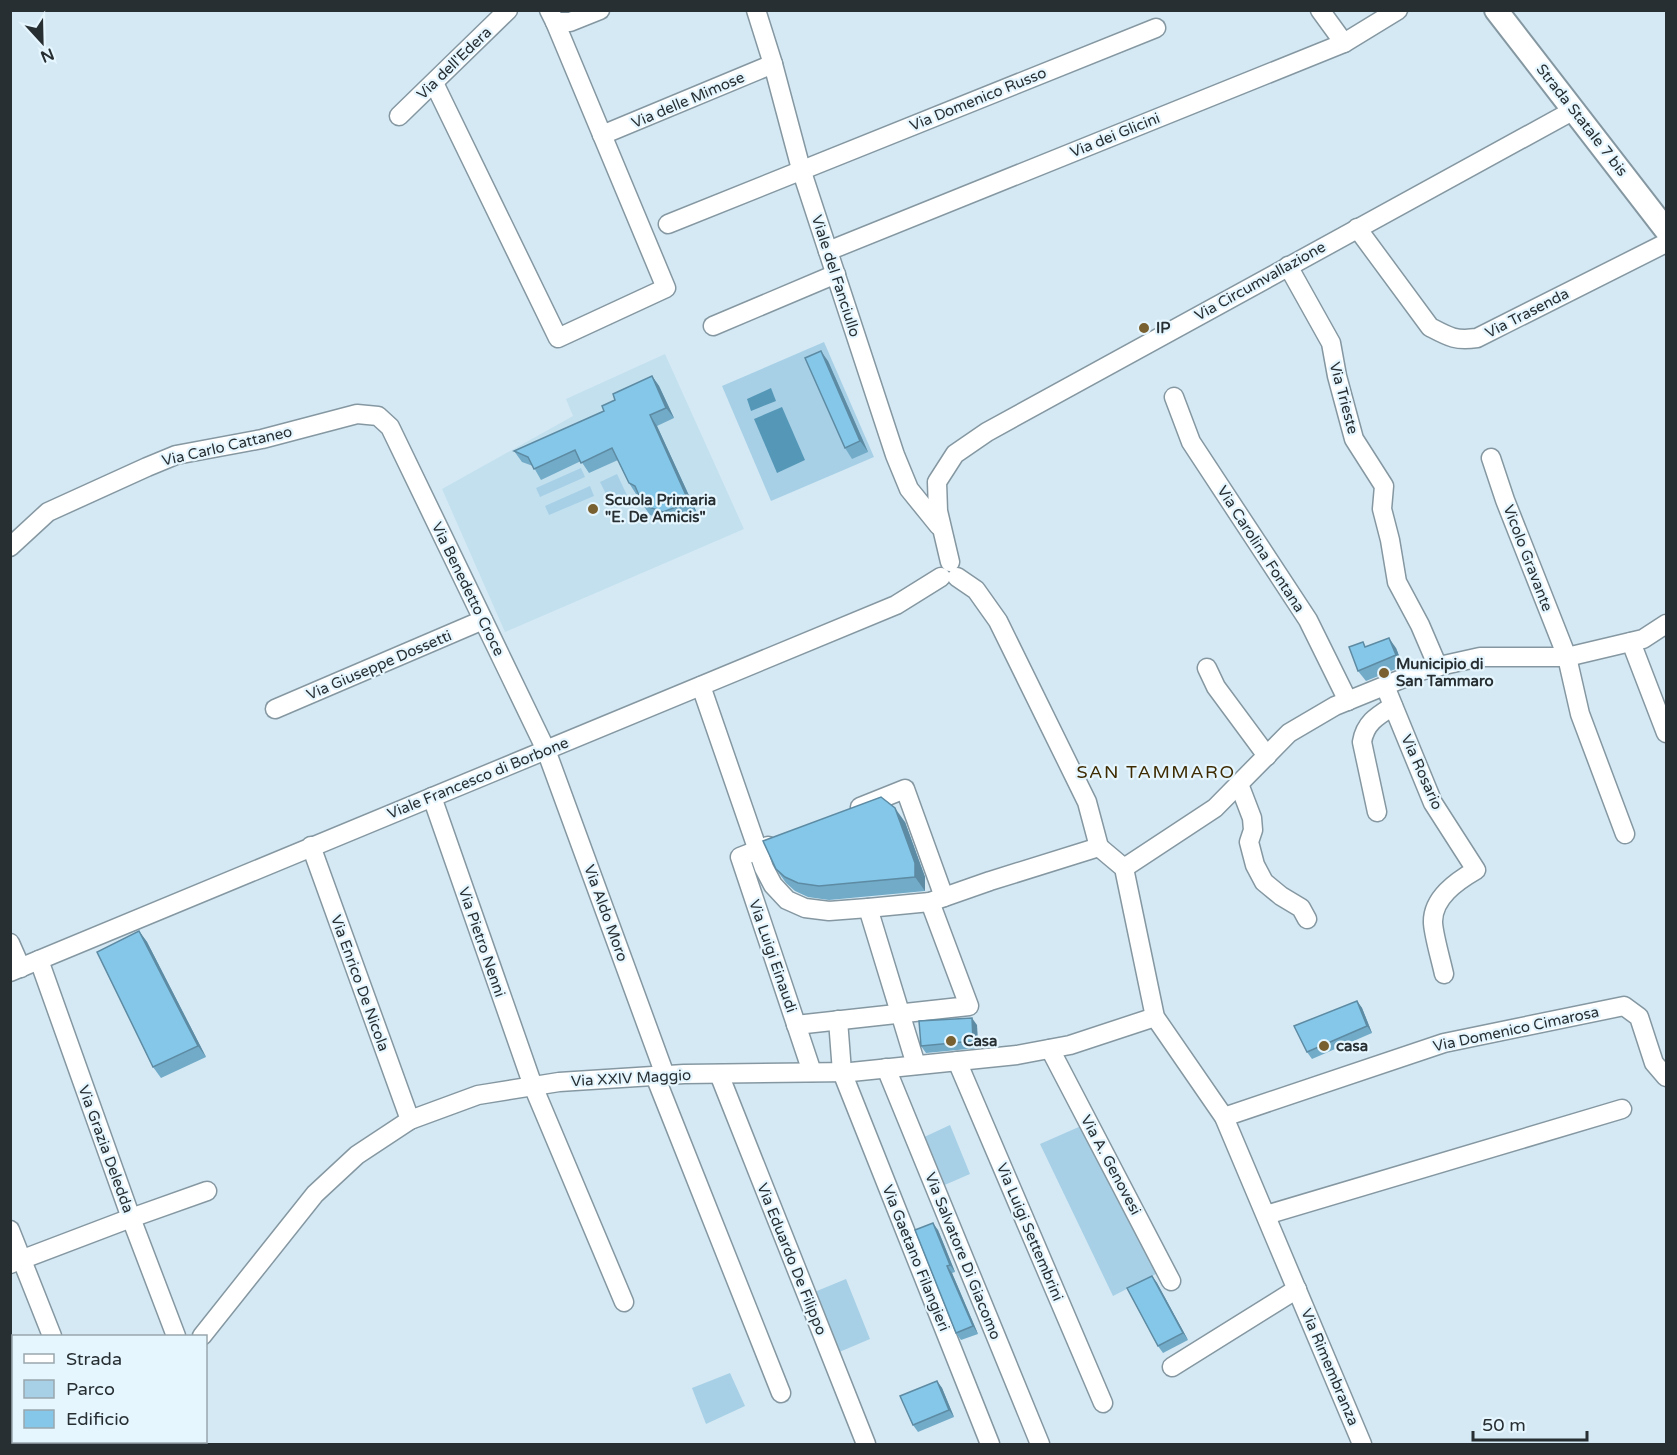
<svg xmlns="http://www.w3.org/2000/svg" width="1677" height="1455" font-family="'Varela Round',sans-serif">
	<rect width="100%" height="100%" fill="#d5e9f4"/>
	<polygon fill="#c3e0ef" points="665,354 744,529 505,632 442,489 573,416 566,399"/>
	<g fill="#a7d0e6">
		<polygon points="824,342 874,457 771,501 722,386"/>
		<polygon points="581,468 585,477 540,497 536,488"/>
		<polygon points="617,474 632,506 607,496 600,482"/>
		<polygon points="590,486 594,496 549,515 545,506"/>
		<polygon points="950,1125 970,1174 940,1187 920,1139"/>
		<polygon points="1081,1126 1158,1273 1113,1296 1040,1144"/>
		<polygon points="846,1279 870,1339 837,1353 812,1293"/>
		<polygon points="730,1373 745,1406 706,1424 692,1388"/>
	</g>
	<g fill="#5597b7">
		<polygon points="771,388 776,401 751,411 747,399"/>
		<polygon points="782,407 805,460 777,473 754,419"/>
	</g>
	<g fill="none" stroke-linecap="round" stroke-linejoin="round">
		<defs>
			<g id="minor">
				<polyline points="549,10 555,22 570,22 600,10"/>
				<polyline points="756,10 773,64 801,169 895,455 909,489 939,526"/>
				<polyline points="1320,10 1344,43"/>
				<polyline points="434,83 558,338 666,288 555,22"/>
				<polyline points="399,116 508,10"/>
				<polyline points="602,135 773,64"/>
				<polyline points="668,224 1156,28"/>
				<path d="M 1357,228 L 1430,327 C 1449,337 1455,341 1477,338 L 1666,243"/>
				<polyline points="828,251 1344,43 1398,10"/>
				<polyline points="1288,266 1331,343 1337,376 1354,439 1384,486 1382,509 1390,540 1397,582 1420,625 1438,667"/>
				<polyline points="713,326 836,274"/>
				<polyline points="1174,397 1191,442 1308,620 1348,701"/>
				<polyline points="1491,458 1505,500 1567,657 1580,714 1625,834"/>
				<polyline points="10,547 48,512 147,467 176,455 262,439 357,414 378,416 390,427 546,750 665,1075"/>
				<polyline points="950,562 938,511 937,482 955,454 987,432 1574,110"/>
				<polyline points="957,577 976,590 998,621 1087,802 1099,847"/>
				<polyline points="1631,642 1666,733"/>
				<polyline points="1207,668 1216,687 1267,756"/>
				<polyline points="701,686 764,868 773,885 787,900 805,908 829,911 868,908 930,902 990,881 1099,847"/>
				<path d="M 1385,686 L 1433,803 L 1476,870 C 1457,881 1432,898 1433,923 C 1434,937 1441,960 1444,974"/>
				<polyline points="275,709 483,620"/>
				<polyline points="1239,784 1252,818 1253,830 1249,842 1255,865 1264,882 1281,896 1301,908 1307,919"/>
				<polyline points="432,797 533,1086 624,1302"/>
				<polyline points="860,807 905,789 944,897"/>
				<path d="M 1377,812 L 1362,742 C 1365,723 1377,716 1393,706"/>
				<polyline points="311,846 410,1120"/>
				<polyline points="768,846 740,857 812,1072"/>
				<polyline points="1099,847 1124,868 1155,1017 1224,1117 1362,1444"/>
				<polyline points="1124,868 1215,808 1289,733 1335,706 1426,669 1480,657 1567,657 1643,639 1666,624"/>
				<polyline points="868,908 916,1065"/>
				<polyline points="10,943 21,968"/>
				<polyline points="39,960 131,1218 176,1336"/>
				<polyline points="10,972 896,605 941,577"/>
				<polyline points="838,1020 842,1072 990,1444"/>
				<polyline points="796,1025 969,1006 930,902"/>
				<polyline points="1050,1049 1171,1281"/>
				<polyline points="957,1061 1103,1403"/>
				<polyline points="886,1068 1040,1444"/>
				<polyline points="719,1074 866,1444"/>
				<polyline points="655,1076 781,1393"/>
				<polyline points="1224,1117 1444,1043 1624,1006 1639,1017 1654,1063 1666,1077"/>
				<polyline points="1266,1215 1622,1109"/>
				<polyline points="10,1230 52,1336"/>
				<polyline points="10,1264 131,1218 207,1191"/>
				<polyline points="202,1336 315,1194 357,1155 410,1120 478,1095 559,1082 684,1074 851,1072 1017,1055 1070,1045 1155,1017"/>
				<polyline points="1172,1367 1297,1289"/>
				<polyline points="95,1444 98,1442"/>
			</g>
			<polyline id="major" points="1496,10 1666,230"/>
		</defs>
		<use href="#minor" stroke="#8598a2" stroke-width="21"/>
		<use href="#major" stroke="#8598a2" stroke-width="26"/>
		<use href="#minor" stroke="#fff" stroke-width="18"/>
		<use href="#major" stroke="#fff" stroke-width="22"/>
	</g>
	<g fill="#72abc8">
		<polygon points="828,361 868,452 852,459 845,448"/>
		<polygon points="652,376 659,386 674,418 657,426 697,513 671,522 650,515 643,505 639,495 636,494 629,483 618,460 589,473 581,461 541,480 533,466 522,462 514,451 604,411"/>
		<polygon points="1366,646 1396,648 1403,666 1366,681 1358,671"/>
		<polygon points="905,822 925,877 925,891 829,900 808,897 795,891 786,883 776,869"/>
		<polygon points="139,931 147,942 206,1057 161,1078 153,1067"/>
		<polygon points="1357,1001 1362,1008 1372,1033 1312,1059 1307,1052"/>
		<polygon points="977,1025 978,1048 926,1053 921,1046"/>
		<polygon points="938,1230 955,1272 952,1273 978,1334 961,1340 956,1333"/>
		<polygon points="1152,1276 1157,1283 1188,1340 1163,1353 1158,1346"/>
		<polygon points="937,1381 942,1388 954,1417 918,1432 913,1425"/>
	</g>
	<g fill="#5d8ba3">
		<polygon points="821,351 828,361 868,452 860,441"/>
		<polygon points="652,376 659,386 674,418 666,408"/>
		<polygon points="650,415 657,426 697,513 689,502"/>
		<polygon points="1389,638 1396,648 1403,666 1396,655"/>
		<polygon points="895,808 905,822 925,877 925,891 915,877"/>
		<polygon points="139,931 147,942 206,1057 198,1046"/>
		<polygon points="1357,1001 1362,1008 1372,1033 1367,1026"/>
		<polygon points="972,1018 977,1025 978,1048 973,1041"/>
		<polygon points="933,1223 938,1230 955,1272 950,1265"/>
		<polygon points="947,1266 952,1273 978,1334 973,1326"/>
		<polygon points="1152,1276 1157,1283 1188,1340 1183,1333"/>
		<polygon points="937,1381 942,1388 954,1417 949,1410"/>
	</g>
	<g fill="#85c7e9" stroke="#5d8ba3" stroke-width="1.5">
		<polygon points="821,351 860,441 845,448 805,358"/>
		<polygon points="652,376 666,408 650,415 689,502 663,512 643,505 635,486 629,483 612,448 581,463 575,450 534,469 528,457 514,451 604,411 602,406 615,400 613,394"/>
		<polygon points="1389,638 1396,655 1358,671 1349,647 1363,642 1365,647"/>
		<polygon points="881,797 895,808 915,863 915,877 819,886 798,883 785,877 776,869 763,841"/>
		<polygon points="139,931 198,1046 153,1067 97,952"/>
		<polygon points="1357,1001 1367,1026 1307,1052 1294,1026"/>
		<polygon points="972,1018 973,1041 921,1046 919,1021"/>
		<polygon points="933,1223 950,1265 947,1266 973,1326 956,1333 915,1230"/>
		<polygon points="1152,1276 1183,1333 1158,1346 1127,1288"/>
		<polygon points="937,1381 949,1410 913,1425 900,1396"/>
	</g>
	<g fill="#796031" stroke="#e5f6ff" stroke-width="2">
		<circle cx="1144" cy="328" r="6"/>
		<circle cx="593" cy="509" r="6"/>
		<circle cx="1384" cy="673" r="6"/>
		<circle cx="951" cy="1041" r="6"/>
		<circle cx="1324" cy="1046" r="6"/>
	</g>
	<g text-anchor="middle" dominant-baseline="central" stroke-width="4.5" stroke-linejoin="round" paint-order="stroke">
		<g font-size="15" fill="#272f33" stroke="#e5f6ff">
			<text transform="translate(454 63) rotate(-44)">Via dell'Edera</text>
			<text transform="translate(978 99) rotate(-22)">Via Domenico Russo</text>
			<text transform="translate(688 100) rotate(-23)">Via delle Mimose</text>
			<text transform="translate(1582 120) rotate(52)">Strada Statale 7 bis</text>
			<text transform="translate(1115 135) rotate(-22)">Via dei Glicini</text>
			<text transform="translate(836 276) rotate(72)">Viale del Fanciullo</text>
			<text transform="translate(1260 281) rotate(-29)">Via Circumvallazione</text>
			<text transform="translate(1527 313) rotate(-27)">Via Trasenda</text>
			<text transform="translate(1344 398) rotate(75)">Via Trieste</text>
			<text transform="translate(227 446) rotate(-13)">Via Carlo Cattaneo</text>
			<text transform="translate(1261 549) rotate(57)">Via Carolina Fontana</text>
			<text transform="translate(1528 558) rotate(69)">Vicolo Gravante</text>
			<text transform="translate(468 589) rotate(64)">Via Benedetto Croce</text>
			<text transform="translate(379 665) rotate(-23)">Via Giuseppe Dossetti</text>
			<text transform="translate(1422 772) rotate(66)">Via Rosario</text>
			<text transform="translate(478 778) rotate(-22)">Viale Francesco di Borbone</text>
			<text transform="translate(606 913) rotate(70)">Via Aldo Moro</text>
			<text transform="translate(482 942) rotate(71)">Via Pietro Nenni</text>
			<text transform="translate(773 956) rotate(71)">Via Luigi Einaudi</text>
			<text transform="translate(360 983) rotate(70)">Via Enrico De Nicola</text>
			<text transform="translate(1516 1029) rotate(-12)">Via Domenico Cimarosa</text>
			<text transform="translate(631 1078) rotate(-3)">Via XXIV Maggio</text>
			<text transform="translate(106 1149) rotate(70)">Via Grazia Deledda</text>
			<text transform="translate(1111 1165) rotate(62)">Via A. Genovesi</text>
			<text transform="translate(1030 1232) rotate(67)">Via Luigi Settembrini</text>
			<text transform="translate(963 1256) rotate(68)">Via Salvatore Di Giacomo</text>
			<text transform="translate(916 1258) rotate(68)">Via Gaetano Filangieri</text>
			<text transform="translate(792 1259) rotate(68)">Via Eduardo De Filippo</text>
			<text transform="translate(1330 1367) rotate(67)">Via Rimembranza</text>
		</g>
		<g font-size="15" font-weight="bold" fill="#272f33" stroke="#e5f6ff" text-anchor="start">
			<text x="1156" y="328">IP</text>
			<text x="605" y="500">Scuola Primaria<tspan x="605" dy="17">"E. De Amicis"</tspan></text>
			<text x="1396" y="664">Municipio di<tspan x="1396" dy="17">San Tammaro</tspan></text>
			<text x="963" y="1041">Casa</text>
			<text x="1336" y="1046">casa</text>
		</g>
		<g font-size="18" letter-spacing="1.5" fill="#3e2b02" stroke="#e5f6ff">
			<text x="1156" y="772">SAN TAMMARO</text>
		</g>
	</g>
	<rect width="1677" height="1455" fill="none" stroke="#272f33" stroke-width="24"/>
	<rect x="12" y="1335" width="195" height="108" fill="#e5f6ff" stroke="#99a6ad" stroke-width="1.5"/>
	<rect x="24" y="1354" width="30" height="9" fill="#ffffff" stroke="#99a6ad" stroke-width="1.5"/>
	<text x="66" y="1365" font-size="18" fill="#272f33">Strada</text>
	<rect x="24" y="1380" width="30" height="18" fill="#a7d0e6" stroke="#99a6ad" stroke-width="1.5"/>
	<text x="66" y="1395" font-size="18" fill="#272f33">Parco</text>
	<rect x="24" y="1410" width="30" height="18" fill="#85c7e9" stroke="#99a6ad" stroke-width="1.5"/>
	<text x="66" y="1425" font-size="18" fill="#272f33">Edificio</text>
	<g transform="translate(42 42) rotate(158)" stroke="#e5f6ff" stroke-width="4.5" paint-order="stroke">
	<path d="M0-4.5L10 22L0 15L-10 22Z" fill="#272f33"/>
	<text y="-9" font-size="16" font-weight="bold" text-anchor="middle" fill="#272f33">N</text>
	</g>
	<path d="M1473 1431v9h114v-9" fill="none" stroke="#272f33" stroke-width="3"/>
	<text x="1482" y="1431" font-size="18" fill="#272f33" stroke="#e5f6ff" stroke-width="4.5" paint-order="stroke">50 m</text>
</svg>
